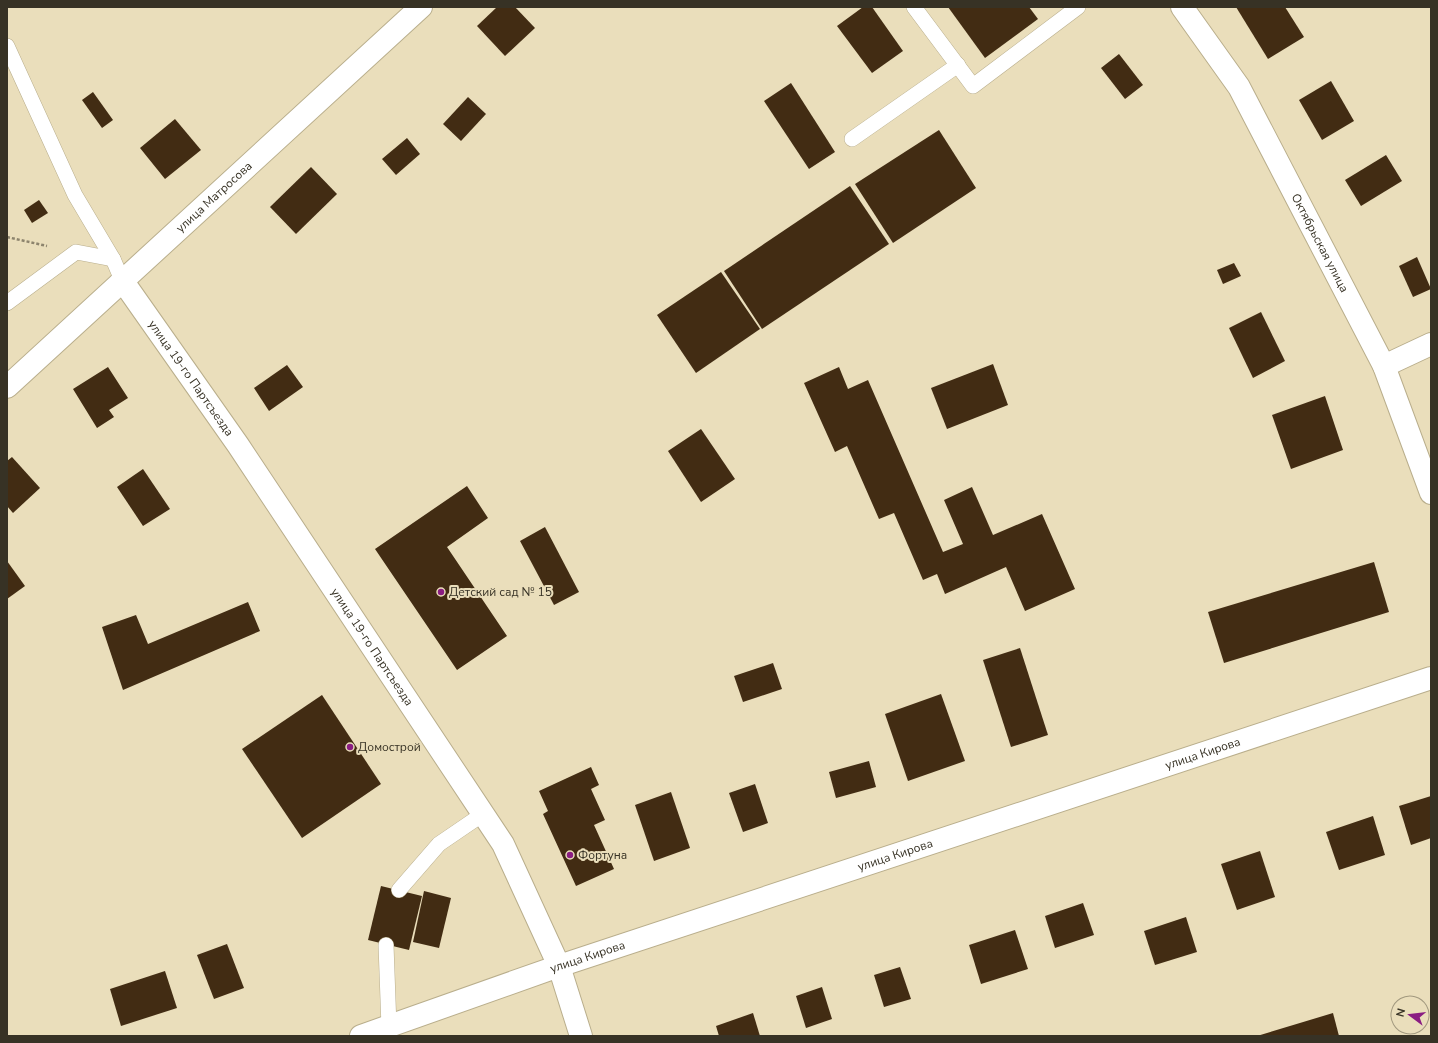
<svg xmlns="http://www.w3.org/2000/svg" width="1438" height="1043" font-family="'Nunito Sans',sans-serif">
	<rect width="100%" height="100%" fill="#eadebb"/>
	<g fill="#422c13">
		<polygon points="497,7 515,7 535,28 505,56 477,26"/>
		<polygon points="863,7 872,7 903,51 872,73 837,26"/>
		<polygon points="948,7 1029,7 1038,19 985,58"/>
		<polygon points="1236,7 1285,7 1304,37 1268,59"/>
		<polygon points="1119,54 1143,85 1125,99 1101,68"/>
		<polygon points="1331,81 1354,121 1322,140 1299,100"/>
		<polygon points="791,83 835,152 809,169 764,101"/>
		<polygon points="93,92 113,120 102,128 82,100"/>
		<polygon points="468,97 486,114 461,141 443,124"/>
		<polygon points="175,119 201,150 165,179 140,148"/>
		<polygon points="939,130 976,188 893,243 855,184"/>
		<polygon points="407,138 420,154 396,175 382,159"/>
		<polygon points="1386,155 1402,181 1361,206 1345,180"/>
		<polygon points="311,167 337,194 296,234 270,207"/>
		<polygon points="850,186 889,244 762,329 724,271"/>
		<polygon points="39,200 48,213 32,223 24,210"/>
		<polygon points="1417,257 1431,289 1413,297 1399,266"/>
		<polygon points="1234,263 1241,276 1223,284 1217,270"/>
		<polygon points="721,272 760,329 696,373 657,315"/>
		<polygon points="1261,312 1285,361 1253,378 1229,328"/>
		<polygon points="993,364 1008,405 947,429 931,388"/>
		<polygon points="287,365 303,387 269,411 254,388"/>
		<polygon points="108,367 128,398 109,410 114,417 97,428 73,389"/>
		<polygon points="839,367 848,389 868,380 943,552 963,544 944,500 972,487 993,535 1042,514 1075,589 1025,611 1006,567 945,594 937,574 923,580 894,513 879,519 847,446 835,452 804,383"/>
		<polygon points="1325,396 1343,450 1291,469 1272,415"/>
		<polygon points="701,429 735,479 701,502 668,451"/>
		<polygon points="12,457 40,488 13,513 7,506 7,461"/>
		<polygon points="143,469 170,509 143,526 117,487"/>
		<polygon points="467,486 488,518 447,547 507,636 457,670 375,549"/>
		<polygon points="545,527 579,592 554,605 520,541"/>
		<polygon points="7,561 25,586 7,599"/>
		<polygon points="1374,562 1389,612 1224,663 1208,612"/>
		<polygon points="248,602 260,631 123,690 102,627 136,615 148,644"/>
		<polygon points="1020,648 1048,735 1011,747 983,660"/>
		<polygon points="773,663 782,689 743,702 734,676"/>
		<polygon points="941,694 965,761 908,781 885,714"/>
		<polygon points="322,695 381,784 302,838 242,749"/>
		<polygon points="869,761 876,787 836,798 829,772"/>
		<polygon points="591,767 599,785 591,789 605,820 594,825 614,869 576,886 543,814 548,811 539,791"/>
		<polygon points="755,784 768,823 743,832 729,793"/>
		<polygon points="671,792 690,848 654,861 635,805"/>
		<polygon points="1431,796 1431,838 1411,845 1399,806"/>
		<polygon points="1373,816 1385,855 1339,870 1326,832"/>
		<polygon points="1260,851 1275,897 1237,910 1221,864"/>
		<polygon points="381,886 422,896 409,950 368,940"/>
		<polygon points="424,891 451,898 439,948 413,942"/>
		<polygon points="1083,903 1094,935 1055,948 1045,916"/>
		<polygon points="1186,917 1197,952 1155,965 1144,931"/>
		<polygon points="1015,930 1028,969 981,984 969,945"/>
		<polygon points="227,944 244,988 214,999 197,955"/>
		<polygon points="900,967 911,999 884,1007 874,975"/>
		<polygon points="165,971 177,1008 121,1026 110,989"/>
		<polygon points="822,987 832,1019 806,1028 796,996"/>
		<polygon points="753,1013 760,1036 719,1036 716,1026"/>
		<polygon points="1333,1013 1339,1036 1257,1036"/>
	</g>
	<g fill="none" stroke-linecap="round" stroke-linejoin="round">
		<defs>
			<g id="lane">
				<polyline points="914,7 973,86 1078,7"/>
				<polyline points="7,46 75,195 113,259 122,280"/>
				<polyline points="852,139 958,65"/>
				<polyline points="7,303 76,252 113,259"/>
				<polyline points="399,890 439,844 483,814"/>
				<polyline points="386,945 389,1027"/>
			</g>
			<g id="street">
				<path id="s1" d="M 1182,7 L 1239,87 L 1384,366 L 1431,493"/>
				<path id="s2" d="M 122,280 L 238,445 L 503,844 L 559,966 L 581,1036"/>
				<polyline points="1384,366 1431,344"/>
				<path id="s3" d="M 7,387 L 421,7"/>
				<path id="s4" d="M 361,1036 L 559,966 L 1431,678"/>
			</g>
		</defs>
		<use href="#lane" stroke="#b9ae8c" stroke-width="16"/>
		<use href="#street" stroke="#b9ae8c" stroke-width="24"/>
		<polyline stroke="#8d846d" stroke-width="2.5" stroke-dasharray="3 2" stroke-linecap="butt" points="7,237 47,246"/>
		<use href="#lane" stroke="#fff" stroke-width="15"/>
		<use href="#street" stroke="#fff" stroke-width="22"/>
	</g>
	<g fill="#8a1d82" stroke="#eadebb" stroke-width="1.5">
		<circle cx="441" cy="592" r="4"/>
		<circle cx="350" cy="747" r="4"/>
		<circle cx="570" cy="855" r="4"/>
	</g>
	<g text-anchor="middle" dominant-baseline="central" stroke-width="4" stroke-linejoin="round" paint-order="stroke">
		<g font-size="12" fill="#373225" stroke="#eadebb">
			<text stroke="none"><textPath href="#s3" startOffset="281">улица Матросова</textPath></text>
			<text stroke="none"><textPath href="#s1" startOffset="274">Октябрьская улица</textPath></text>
			<text stroke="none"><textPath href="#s2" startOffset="120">улица 19-го Партсъезда</textPath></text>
			<text stroke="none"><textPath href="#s2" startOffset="444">улица 19-го Партсъезда</textPath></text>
			<text stroke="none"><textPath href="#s4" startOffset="888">улица Кирова</textPath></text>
			<text stroke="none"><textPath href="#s4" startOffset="564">улица Кирова</textPath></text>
			<text stroke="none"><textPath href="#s4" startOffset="240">улица Кирова</textPath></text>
		</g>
		<g font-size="12" fill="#373225" stroke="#eadebb" text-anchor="start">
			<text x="449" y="592">Детский сад № 15</text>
			<text x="358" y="747">Домострой</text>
			<text x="578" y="855">Фортуна</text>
		</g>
	</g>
	<rect width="1438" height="1043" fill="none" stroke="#373225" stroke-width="16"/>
	<g transform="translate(1410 1015) rotate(285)"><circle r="19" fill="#eadebb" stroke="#a2997f"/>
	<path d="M0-3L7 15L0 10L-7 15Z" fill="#8a1d82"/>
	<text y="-6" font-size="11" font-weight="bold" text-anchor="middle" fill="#373225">N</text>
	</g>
</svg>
